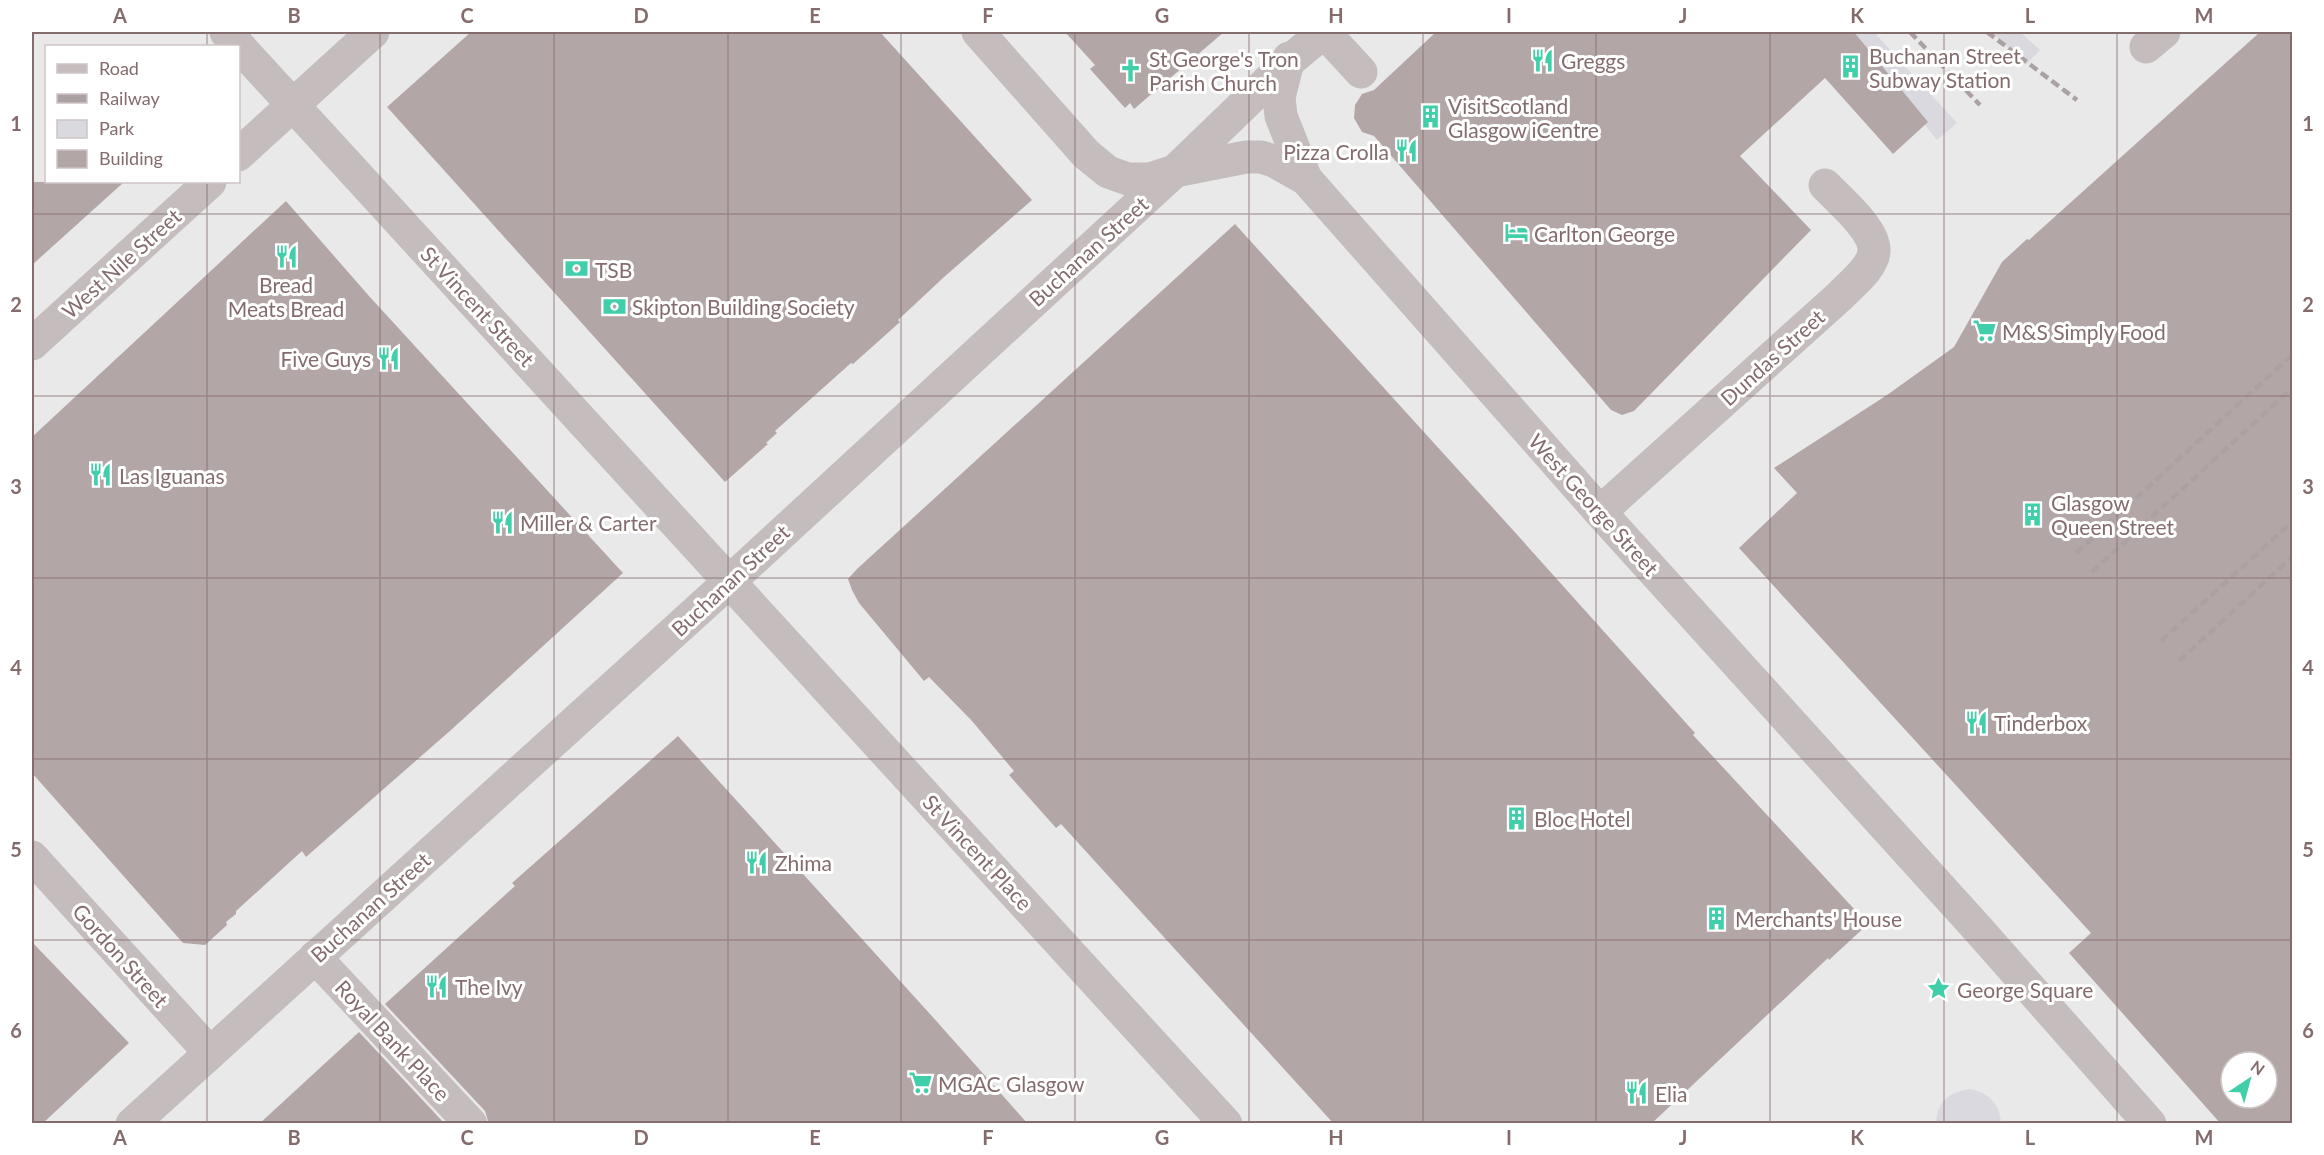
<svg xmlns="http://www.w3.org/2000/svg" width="2324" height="1155" font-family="Lato,sans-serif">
	<rect width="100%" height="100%" fill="#f7f8f9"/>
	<path fill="#eae9ea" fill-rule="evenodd" d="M 32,32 L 2292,32 L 2292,1123 L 32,1123 ZM 46,46 L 238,46 L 238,182 L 46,182 ZM 2231,1062 L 2267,1062 L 2267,1098 L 2231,1098 Z"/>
	<g fill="#dad9df">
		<polygon points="1854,32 1874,32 1957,123 1937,140 1925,125 1927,122"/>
		<polygon points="1991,32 2020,32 2040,50 2027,64"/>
		<path d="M 1970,1089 C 1989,1093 2000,1104 2001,1123 L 1936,1123 C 1937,1102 1949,1092 1970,1089 Z"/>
	</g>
	<g fill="#b3a6a7" fill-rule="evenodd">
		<polygon points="471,32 880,32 1032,200 943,278 898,320 900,322 853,364 851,363 775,431 777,433 766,443 768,444 725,482 387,107"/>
		<polygon points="1065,32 1224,32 1134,109 1130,103 1125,108 1090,69 1095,65"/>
		<polygon points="1436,32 1854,32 1928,122 1893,154 1825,78 1740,156 1811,230 1634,411 1622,415 1611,410 1374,136 1362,132 1354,118 1355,105 1362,94 1374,90"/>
		<path d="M 2260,32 L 2292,32 L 2292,1124 L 2221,1124 L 2069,953 L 2091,933 L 1739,548 L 1797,493 L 1774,468 L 1887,395 L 1954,347 L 2002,262 L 2027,239 L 2029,240 ZM 2231,1062 L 2267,1062 L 2267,1098 L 2231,1098 Z"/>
		<polygon points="32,182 124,182 32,265"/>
		<polygon points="286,201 369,296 623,573 451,730 306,857 302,851 236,911 236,914 226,922 227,925 205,945 183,943 32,773 32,437"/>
		<polygon points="1235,224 1512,529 1695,733 1693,735 1868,924 1829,960 1828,958 1651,1124 1334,1124 1061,824 1056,828 1009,775 1014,771 972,721 929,677 924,681 859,603 852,590 848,579 857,569"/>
		<polygon points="678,736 930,1014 1028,1124 489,1124 485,1111 385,1004 515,886 512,883"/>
		<polygon points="32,942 129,1043 42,1124 32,1124"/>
		<polygon points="359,1032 445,1124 259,1124"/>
	</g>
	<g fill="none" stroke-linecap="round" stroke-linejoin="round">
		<g stroke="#c4bcbd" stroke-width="33">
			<polyline points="226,32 1226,1124"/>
			<polyline points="978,32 1086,154 1108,172 1128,179 1150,179 1175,171 1246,157 1261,157 1274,161 1306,179 1600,512 1977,928 2150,1124"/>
			<polyline points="1324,32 1361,72"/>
			<polyline points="2146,47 2164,32"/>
			<polyline points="1289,58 1279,97 1281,116 1306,179"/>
			<polyline points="238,155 373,32"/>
			<polyline points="32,344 210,182"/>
			<path d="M 1600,512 L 1840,296 C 1851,284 1872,269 1874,252 C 1876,230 1839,200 1825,185"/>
			<polyline points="32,857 210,1053"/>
			<polyline points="315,957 471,1124"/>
			<polyline points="132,1124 730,581 1175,171 1288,62 1324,32"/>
		</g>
		<g stroke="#aca1a2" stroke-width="4.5" stroke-dasharray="9 4.5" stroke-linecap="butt">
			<polyline points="1910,32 1980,105"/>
			<polyline points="1987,32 2077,100"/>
			<polyline points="2076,553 2292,355"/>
			<polyline points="2092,572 2292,388"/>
			<polyline points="2161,641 2292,522"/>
			<polyline points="2179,661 2292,557"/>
		</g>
	</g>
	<path fill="none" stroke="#846c6d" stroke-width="1.5" stroke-opacity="0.55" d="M 207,32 L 207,46M 380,32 L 380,1124M 554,32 L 554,1124M 728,32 L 728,1124M 901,32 L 901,1124M 1075,32 L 1075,1124M 1249,32 L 1249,1124M 1423,32 L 1423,1124M 1596,32 L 1596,1124M 1770,32 L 1770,1124M 1944,32 L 1944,1124M 2117,32 L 2117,1124M 207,182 L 207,1124M 32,214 L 2292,214M 32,396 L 2292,396M 32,578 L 2292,578M 32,759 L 2292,759M 32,940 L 2292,940"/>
	<defs>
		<symbol id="restaurant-bare" viewBox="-9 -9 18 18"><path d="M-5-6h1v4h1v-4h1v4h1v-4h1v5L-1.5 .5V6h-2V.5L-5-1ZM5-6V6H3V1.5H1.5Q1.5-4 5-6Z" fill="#41cfa9" stroke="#fff" stroke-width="2.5" paint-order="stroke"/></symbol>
		<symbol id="building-bare" viewBox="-9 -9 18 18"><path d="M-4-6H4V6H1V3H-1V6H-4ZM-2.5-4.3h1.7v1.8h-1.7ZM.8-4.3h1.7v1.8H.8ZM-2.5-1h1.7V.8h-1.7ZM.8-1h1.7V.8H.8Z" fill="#41cfa9" stroke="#fff" stroke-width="2.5" paint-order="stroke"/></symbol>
		<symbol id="church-bare" viewBox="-9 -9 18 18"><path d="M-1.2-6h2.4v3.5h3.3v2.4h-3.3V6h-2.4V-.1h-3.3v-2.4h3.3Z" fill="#41cfa9" stroke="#fff" stroke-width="2.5" paint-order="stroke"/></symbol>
		<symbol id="hotel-bare" viewBox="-9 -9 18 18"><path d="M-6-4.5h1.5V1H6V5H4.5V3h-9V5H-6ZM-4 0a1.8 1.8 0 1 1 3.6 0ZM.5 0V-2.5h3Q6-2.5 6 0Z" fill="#41cfa9" stroke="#fff" stroke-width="2.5" paint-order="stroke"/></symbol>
		<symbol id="bank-bare" viewBox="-9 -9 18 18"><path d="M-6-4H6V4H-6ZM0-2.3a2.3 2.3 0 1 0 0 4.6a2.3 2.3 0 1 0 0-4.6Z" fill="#41cfa9" stroke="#fff" stroke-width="2.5" paint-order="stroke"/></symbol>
		<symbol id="supermarket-bare" viewBox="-9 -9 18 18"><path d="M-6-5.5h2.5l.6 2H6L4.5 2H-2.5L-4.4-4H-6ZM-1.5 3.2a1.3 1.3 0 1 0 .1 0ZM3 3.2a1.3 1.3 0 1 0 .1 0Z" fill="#41cfa9" stroke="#fff" stroke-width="2.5" paint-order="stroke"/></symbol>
		<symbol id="sight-bare" viewBox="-9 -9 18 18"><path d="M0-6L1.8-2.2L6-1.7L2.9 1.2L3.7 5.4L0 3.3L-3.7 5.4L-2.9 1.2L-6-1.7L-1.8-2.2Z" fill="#41cfa9" stroke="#fff" stroke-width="2.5" paint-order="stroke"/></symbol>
	</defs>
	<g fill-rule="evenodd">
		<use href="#restaurant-bare" x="1526" y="44" width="33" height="33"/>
		<use href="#building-bare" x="1834" y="50" width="33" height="33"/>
		<use href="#church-bare" x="1114" y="54" width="33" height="33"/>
		<use href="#building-bare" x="1414" y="100" width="33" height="33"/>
		<use href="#restaurant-bare" x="1390" y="134" width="33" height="33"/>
		<use href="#hotel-bare" x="1500" y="216" width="33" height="33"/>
		<use href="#restaurant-bare" x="270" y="240" width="33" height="33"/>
		<use href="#bank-bare" x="560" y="252" width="33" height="33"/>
		<use href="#bank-bare" x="598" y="290" width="33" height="33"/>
		<use href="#supermarket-bare" x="1968" y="314" width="33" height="33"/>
		<use href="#restaurant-bare" x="372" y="342" width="33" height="33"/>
		<use href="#restaurant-bare" x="84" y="458" width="33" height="33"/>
		<use href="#building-bare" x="2016" y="498" width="33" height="33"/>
		<use href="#restaurant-bare" x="486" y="506" width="33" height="33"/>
		<use href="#restaurant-bare" x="1960" y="706" width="33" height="33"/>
		<use href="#building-bare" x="1500" y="802" width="33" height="33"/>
		<use href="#restaurant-bare" x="740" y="846" width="33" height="33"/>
		<use href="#building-bare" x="1700" y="902" width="33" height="33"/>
		<use href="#restaurant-bare" x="420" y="970" width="33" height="33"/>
		<use href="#sight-bare" x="1922" y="972" width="33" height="33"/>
		<use href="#supermarket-bare" x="904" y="1066" width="33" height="33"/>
		<use href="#restaurant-bare" x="1620" y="1076" width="33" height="33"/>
	</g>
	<g text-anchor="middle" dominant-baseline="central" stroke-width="6" stroke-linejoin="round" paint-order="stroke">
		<g font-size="21" fill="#846c6d" stroke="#fff" text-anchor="start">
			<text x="1869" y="55">Buchanan Street<tspan x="1869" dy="24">Subway Station</tspan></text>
			<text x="1149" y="58">St George's Tron<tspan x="1149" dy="24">Parish Church</tspan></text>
			<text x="1561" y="60">Greggs</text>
			<text x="1448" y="105">VisitScotland<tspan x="1448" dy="24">Glasgow iCentre</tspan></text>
			<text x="1389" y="151" text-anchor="end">Pizza Crolla</text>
			<text x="1534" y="233">Carlton George</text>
			<text x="595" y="269">TSB</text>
			<text x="286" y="284" text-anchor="middle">Bread<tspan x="286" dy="24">Meats Bread</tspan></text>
			<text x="632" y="306">Skipton Building Society</text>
			<text x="2002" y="331">M&amp;S Simply Food</text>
			<text x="371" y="358" text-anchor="end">Five Guys</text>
			<text x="119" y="475">Las Iguanas</text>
			<text x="2051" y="502">Glasgow<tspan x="2051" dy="24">Queen Street</tspan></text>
			<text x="520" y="522">Miller &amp; Carter</text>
			<text x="1994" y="722">Tinderbox</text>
			<text x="1534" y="818">Bloc Hotel</text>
			<text x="775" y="862">Zhima</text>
			<text x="1735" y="918">Merchants' House</text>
			<text x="455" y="986">The Ivy</text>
			<text x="1957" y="989">George Square</text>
			<text x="938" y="1083">MGAC Glasgow</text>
			<text x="1655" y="1093">Elia</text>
		</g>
		<g font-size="21" fill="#846c6d" stroke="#fff">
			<text transform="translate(1088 251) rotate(-42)">Buchanan Street</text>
			<text transform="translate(121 263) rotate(-42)">West Nile Street</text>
			<text transform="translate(478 306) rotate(47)">St Vincent Street</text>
			<text transform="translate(1772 357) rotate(-42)">Dundas Street</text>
			<text transform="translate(1594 504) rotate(48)">West George Street</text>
			<text transform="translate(730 580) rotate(-43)">Buchanan Street</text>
			<text transform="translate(978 852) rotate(47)">St Vincent Place</text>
			<text transform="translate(370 907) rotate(-42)">Buchanan Street</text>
			<text transform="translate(121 955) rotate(48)">Gordon Street</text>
			<text transform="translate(393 1040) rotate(47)">Royal Bank Place</text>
		</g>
	</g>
	<rect width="2324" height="1155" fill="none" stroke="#ffffff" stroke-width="66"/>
	<rect x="45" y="45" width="195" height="138" fill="#ffffff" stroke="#cec4c5" stroke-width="1.5"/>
	<rect x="57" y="64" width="30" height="9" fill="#c4bcbd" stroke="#cec4c5" stroke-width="1.5"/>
	<text x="99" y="75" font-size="18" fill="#846c6d">Road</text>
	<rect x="57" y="94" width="30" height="9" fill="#aca1a2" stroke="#cec4c5" stroke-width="1.5"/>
	<text x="99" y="105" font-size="18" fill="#846c6d">Railway</text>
	<rect x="57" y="120" width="30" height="18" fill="#dad9df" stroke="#cec4c5" stroke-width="1.5"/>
	<text x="99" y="135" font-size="18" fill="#846c6d">Park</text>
	<rect x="57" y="150" width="30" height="18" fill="#b3a6a7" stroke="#cec4c5" stroke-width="1.5"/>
	<text x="99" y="165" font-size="18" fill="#846c6d">Building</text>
	<g transform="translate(2249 1080) rotate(36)"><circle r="28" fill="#ffffff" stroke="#cec4c5" stroke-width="1.5"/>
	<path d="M0-4.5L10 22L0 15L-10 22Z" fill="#41cfa9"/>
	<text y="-9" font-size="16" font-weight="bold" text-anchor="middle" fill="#846c6d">N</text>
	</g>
	<rect x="33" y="33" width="2258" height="1089" fill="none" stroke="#846c6d" stroke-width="2"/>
	<g font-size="20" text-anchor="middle" font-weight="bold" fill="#846c6d">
		<text x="120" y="23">A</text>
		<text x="294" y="23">B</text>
		<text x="467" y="23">C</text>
		<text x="641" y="23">D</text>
		<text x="815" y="23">E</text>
		<text x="988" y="23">F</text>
		<text x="1162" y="23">G</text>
		<text x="1336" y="23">H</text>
		<text x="1509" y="23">I</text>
		<text x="1683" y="23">J</text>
		<text x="1857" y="23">K</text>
		<text x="2030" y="23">L</text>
		<text x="2204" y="23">M</text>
		<text x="16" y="131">1</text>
		<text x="2308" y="131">1</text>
		<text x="16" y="312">2</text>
		<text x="2308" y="312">2</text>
		<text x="16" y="494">3</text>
		<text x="2308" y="494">3</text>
		<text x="16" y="675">4</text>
		<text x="2308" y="675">4</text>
		<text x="16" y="857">5</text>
		<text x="2308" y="857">5</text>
		<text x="16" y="1038">6</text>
		<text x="2308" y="1038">6</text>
		<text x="120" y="1145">A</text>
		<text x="294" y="1145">B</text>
		<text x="467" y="1145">C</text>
		<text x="641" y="1145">D</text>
		<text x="815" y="1145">E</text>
		<text x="988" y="1145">F</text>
		<text x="1162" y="1145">G</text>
		<text x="1336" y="1145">H</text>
		<text x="1509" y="1145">I</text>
		<text x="1683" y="1145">J</text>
		<text x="1857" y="1145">K</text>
		<text x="2030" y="1145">L</text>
		<text x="2204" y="1145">M</text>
	</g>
</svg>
